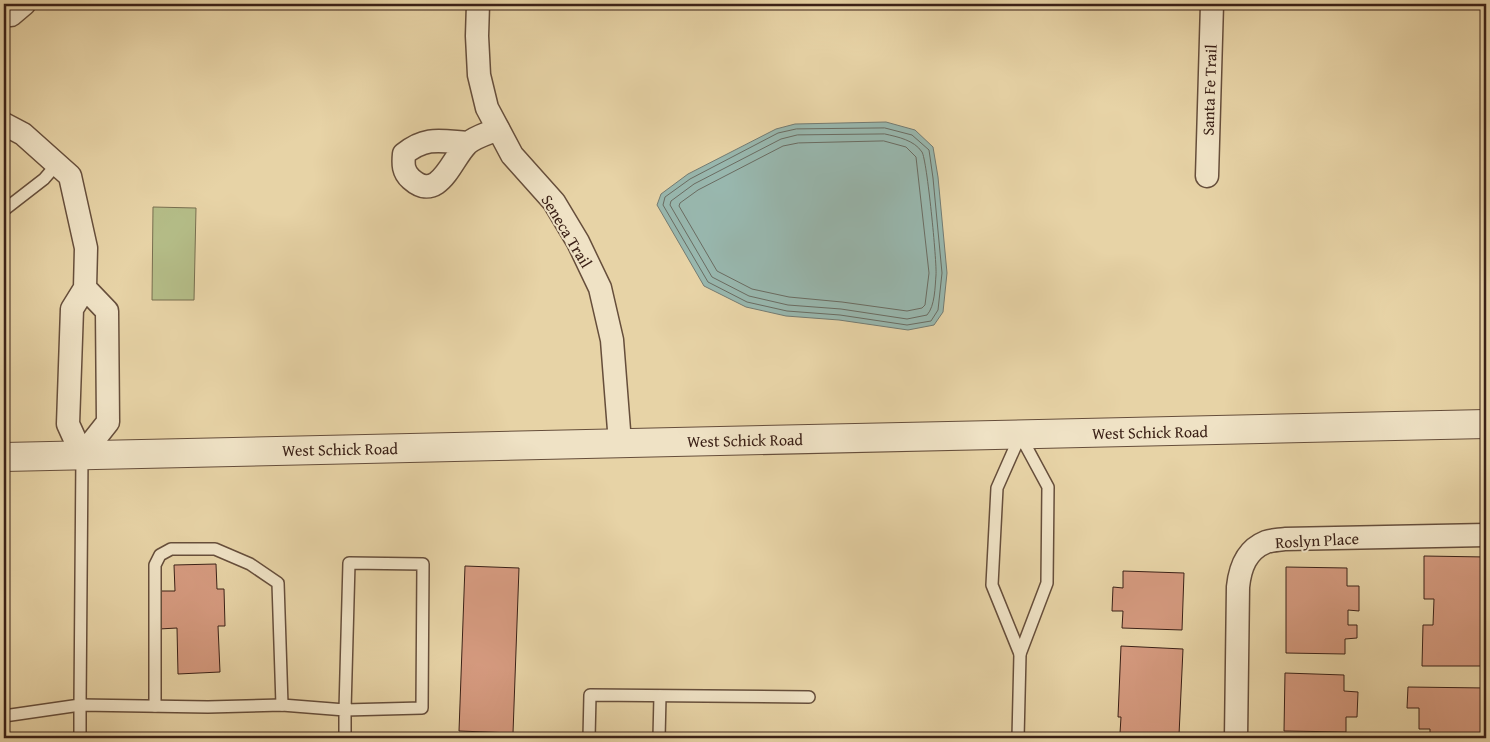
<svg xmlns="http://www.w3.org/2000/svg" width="1490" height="742" font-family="'Gentium Book Plus',serif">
	<rect width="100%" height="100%" fill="#e7d3a6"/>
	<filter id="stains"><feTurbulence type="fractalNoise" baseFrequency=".004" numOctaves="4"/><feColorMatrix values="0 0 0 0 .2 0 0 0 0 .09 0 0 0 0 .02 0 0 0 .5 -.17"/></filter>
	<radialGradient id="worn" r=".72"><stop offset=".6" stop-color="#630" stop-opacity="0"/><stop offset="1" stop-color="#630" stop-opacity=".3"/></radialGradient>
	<polygon fill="#b4bc87" stroke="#786e4f" points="153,207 196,208 194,300 152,300"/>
	<polygon fill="#98b7ae" stroke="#737b72" points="886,122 915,130 933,147 938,177 947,273 943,312 934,325 908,330 839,320 786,316 746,307 704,286 657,205 661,194 688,174 776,129 795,124"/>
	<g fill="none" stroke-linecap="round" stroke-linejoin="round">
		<g stroke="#6a6c62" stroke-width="1">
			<polygon points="885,128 912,135 929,150 933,178 942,273 938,310 931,321 907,325 840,315 787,311 747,302 708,282 663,205 665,197 690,179 778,133 796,129"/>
			<path d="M 885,134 C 898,137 914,140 922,152 C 927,160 937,262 936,275 C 935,287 935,306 927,315 L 907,319 L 841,309 L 788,305 L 749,296 L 712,277 L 670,205 L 671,201 L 694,184 L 781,139 L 797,135 Z"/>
			<polygon points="884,141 906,147 916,157 929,273 925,305 922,308 907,311 842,302 789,297 752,289 717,271 679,206 680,203 698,190 783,146 798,143"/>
		</g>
	</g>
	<g fill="#d59a7f" stroke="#3b2117">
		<polygon points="1424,556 1486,557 1486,666 1422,666 1423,625 1433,625 1434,599 1424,599"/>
		<polygon points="216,564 217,589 224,589 225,626 218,626 220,672 178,674 177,628 159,629 158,591 175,591 174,565"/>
		<polygon points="465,566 519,568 513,733 459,731"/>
		<polygon points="1286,567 1347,568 1347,586 1359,586 1359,611 1348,610 1348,625 1357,625 1357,638 1345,639 1345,654 1286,653"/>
		<polygon points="1123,571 1184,573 1182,630 1122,628 1123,611 1112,611 1113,587 1123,588"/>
		<polygon points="1121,646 1183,649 1179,735 1120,733 1121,717 1118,717"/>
		<polygon points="1285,673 1344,675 1344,691 1358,692 1357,717 1346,717 1346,732 1284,731"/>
		<polygon points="1408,687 1486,688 1486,738 1430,738 1430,729 1419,729 1419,708 1407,708"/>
	</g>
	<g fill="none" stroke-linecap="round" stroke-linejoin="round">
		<defs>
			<g id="service">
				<polyline points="4,210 44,179 57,164"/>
				<polygon points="349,563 423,564 422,708 345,710"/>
				<polyline points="1020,654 992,585 997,488 1020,436"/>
				<polyline points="155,706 155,565 160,555 171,549 215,549 250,564 278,583 282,705"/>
				<polyline points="4,716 80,705 82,455"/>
				<polyline points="80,738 80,705 208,707 282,705 345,710 345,738"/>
				<polyline points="589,738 590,695 809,697"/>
				<polyline points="659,738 660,696"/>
				<polyline points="1018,738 1020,654 1047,583 1048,487 1020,435"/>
			</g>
			<g id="minor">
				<polyline points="478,4 477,36 479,75 487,108 512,155 554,202 578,242 600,288 612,340 620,443"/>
				<polyline points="4,15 11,15 24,4"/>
				<polyline points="4,124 23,134 70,176 86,248 85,288 72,309 68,424 82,455 108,422 107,311 85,288"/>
				<path d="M 467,143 C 441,141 426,136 404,154 C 403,164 403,172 411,179 C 439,204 452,158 467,144 C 474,137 489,133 498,129"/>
				<polyline points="1207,176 1212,4"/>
				<path d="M 1236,738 L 1238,587 C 1240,568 1246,550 1266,542 C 1272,540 1279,540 1285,539 L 1486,535"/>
			</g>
			<polyline id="tertiary" points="4,457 1486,424"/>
		</defs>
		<use href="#service" stroke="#664e3b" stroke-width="14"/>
		<use href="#minor" stroke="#664e3b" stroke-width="25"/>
		<use href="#tertiary" stroke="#664e3b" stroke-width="30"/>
		<use href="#service" stroke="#efe2c5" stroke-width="11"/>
		<use href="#minor" stroke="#efe2c5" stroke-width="22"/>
		<use href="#tertiary" stroke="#efe2c5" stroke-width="28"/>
	</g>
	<g text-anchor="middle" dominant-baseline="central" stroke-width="4" stroke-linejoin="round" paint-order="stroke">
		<g font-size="16" fill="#3b2117" stroke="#efe2c5">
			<text transform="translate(1209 90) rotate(-88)">Santa Fe Trail</text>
			<text transform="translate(567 231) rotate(59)">Seneca Trail</text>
			<text transform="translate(1150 432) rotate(-1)">West Schick Road</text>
			<text transform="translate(745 440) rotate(-1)">West Schick Road</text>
			<text transform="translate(340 449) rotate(-1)">West Schick Road</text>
			<text transform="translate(1317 540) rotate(-3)">Roslyn Place</text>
		</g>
	</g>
	<rect width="1490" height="742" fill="none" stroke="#e7d3a6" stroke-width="20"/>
	<rect x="5" y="5" width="1480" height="732" fill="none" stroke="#3b2117" stroke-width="2.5"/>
	<rect x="10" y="10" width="1470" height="722" fill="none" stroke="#3b2117"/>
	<rect width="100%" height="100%" filter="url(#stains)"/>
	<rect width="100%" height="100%" fill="url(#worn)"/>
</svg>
